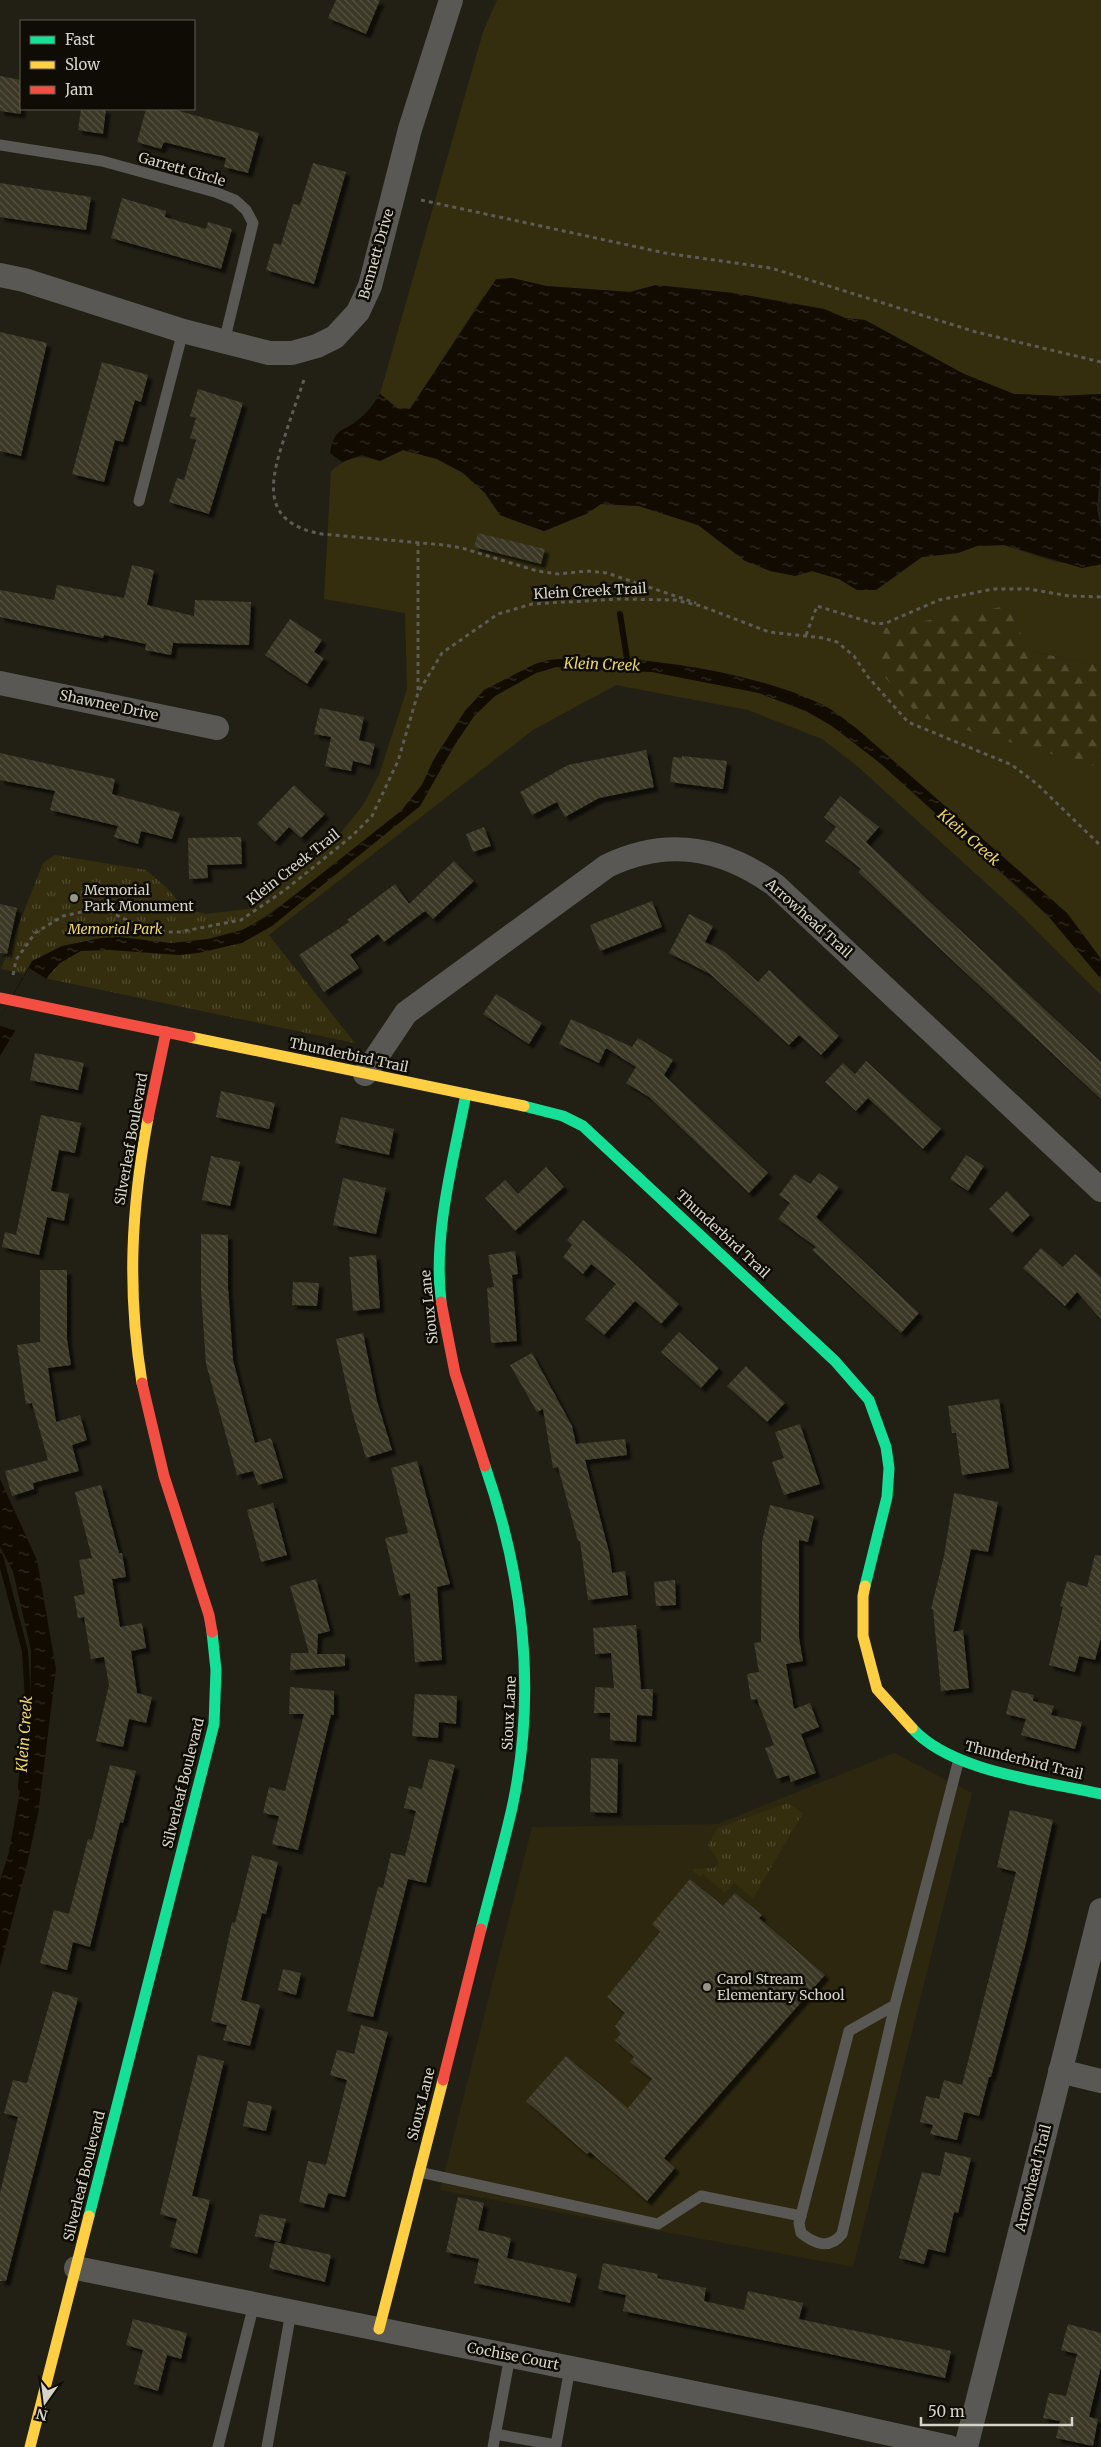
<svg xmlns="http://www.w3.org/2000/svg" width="1101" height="2447" font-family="Merriweather,serif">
	<defs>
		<pattern id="forest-firs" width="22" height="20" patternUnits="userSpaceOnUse" patternTransform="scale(1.25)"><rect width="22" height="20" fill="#342e0f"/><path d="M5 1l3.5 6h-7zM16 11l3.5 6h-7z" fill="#514b30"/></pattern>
		<pattern id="park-tufts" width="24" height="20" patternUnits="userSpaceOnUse" patternTransform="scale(1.25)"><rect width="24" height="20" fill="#342e0f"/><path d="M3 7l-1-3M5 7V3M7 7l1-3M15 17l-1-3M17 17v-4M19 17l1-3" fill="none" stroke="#514b30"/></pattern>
		<pattern id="water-ripples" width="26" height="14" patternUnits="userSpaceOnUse" patternTransform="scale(1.25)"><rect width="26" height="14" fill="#110b02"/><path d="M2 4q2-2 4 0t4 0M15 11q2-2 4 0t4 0" fill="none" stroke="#332e25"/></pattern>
		<pattern id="building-back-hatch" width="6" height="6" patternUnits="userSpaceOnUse" patternTransform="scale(1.25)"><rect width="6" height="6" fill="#3a3726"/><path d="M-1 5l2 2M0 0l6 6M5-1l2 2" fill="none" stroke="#565344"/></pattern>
		<filter id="shadow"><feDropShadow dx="4.5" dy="4.5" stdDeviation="1" flood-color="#0009"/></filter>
	</defs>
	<rect width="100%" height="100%" fill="#222015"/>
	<polygon fill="#2c270e" points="894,1753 972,1793 853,2267 440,2190 532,1827 717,1824"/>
	<g fill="#342e0f">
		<polygon points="497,0 1101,0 1101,394 1060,396 1014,394 964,374 865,320 845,318 824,309 656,285 630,292 546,286 512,278 483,297 410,409 397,408 380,394 483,32"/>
		<path d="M 403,450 L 437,459 L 463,473 L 485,493 L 500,515 L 523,524 L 544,531 L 586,514 L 601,504 L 639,506 L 698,525 L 720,541 L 795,576 L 812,571 L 839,579 L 857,590 L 876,590 L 922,557 L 958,553 L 977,546 L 1004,545 L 1056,562 L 1096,566 L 1101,564 L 1101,666 L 1030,651 L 885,628 L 1094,766 L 1101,759 L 1101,959 L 1067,913 L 856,728 L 820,704 L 772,687 L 738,677 L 639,659 L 589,657 L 549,660 L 535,664 L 512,676 L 465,711 L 434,759 L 422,785 L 401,811 L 299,893 L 258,921 L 248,909 L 335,840 L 363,805 L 379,775 L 407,689 L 405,613 L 324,599 L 331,471 C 349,456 358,454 380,461 Z"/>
		<polygon points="556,667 652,672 730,687 759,693 806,711 832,726 880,763 1049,917 1101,979 1101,995 1022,916 856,765 822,739 748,710 616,685 533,730 269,935 265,930 420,806 454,746 474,716 495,696 536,673"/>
	</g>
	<polygon fill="url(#forest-firs)" points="1007,606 1030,651 1101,666 1101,759 1095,766 920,717 874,665 885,628"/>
	<g fill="url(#park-tufts)">
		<polygon points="55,855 146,870 167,888 184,908 205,914 248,909 355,1043 1,969 43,863"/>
		<polygon points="788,1803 803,1813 753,1898 734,1883 725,1893 703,1874 700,1877 691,1869 714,1868 718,1865 718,1861 708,1845 718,1828"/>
	</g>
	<g fill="url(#water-ripples)">
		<path d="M 512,278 L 546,286 L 630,292 L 656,285 L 734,293 L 824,309 L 845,318 L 865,320 L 964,374 L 1014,394 L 1060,396 L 1101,394 L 1101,461 L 1097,509 L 1101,530 L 1101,564 L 1082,568 L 1004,545 L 977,546 L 958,553 L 922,557 L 876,590 L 857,590 L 839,579 L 812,571 L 795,576 L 770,571 L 745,561 L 698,525 L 639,506 L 601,504 L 586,514 L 544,531 L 500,515 L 485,493 L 463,473 L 437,459 L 403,450 L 380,461 L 362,455 L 342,462 L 330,453 C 334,427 344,432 359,419 C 368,412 374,403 380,394 L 397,408 L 410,409 L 496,279 Z"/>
		<path d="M 589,657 C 664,660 752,672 821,704 C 834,710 845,720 856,728 L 1067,913 L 1101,959 L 1101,979 L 1049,917 L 1027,895 L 880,763 L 832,726 L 806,711 L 759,693 L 652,672 L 556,667 L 536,673 L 495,696 L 474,716 L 454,746 L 420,806 L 272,926 L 242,943 L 198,953 L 179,955 L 110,950 L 81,951 L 60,963 L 49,975 L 0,1056 L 0,1018 L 32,961 L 62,946 L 101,938 L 119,937 L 171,943 L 208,939 L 242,930 L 268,916 L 401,811 L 422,785 L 434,759 L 465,711 L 484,690 L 535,664 L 549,660 Z"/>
		<polygon points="0,1479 37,1560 56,1669 38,1814 27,1864 0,1967 0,1881 9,1852 30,1735 31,1651 13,1571 0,1547"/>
	</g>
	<polygon fill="#222015" points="29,968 47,979 17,1031 0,1026 0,1018"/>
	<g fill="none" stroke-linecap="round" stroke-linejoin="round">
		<g stroke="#110b02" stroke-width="6">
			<polyline points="620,614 628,665"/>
			<polyline points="0,1556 25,1651 28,1700 21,1788"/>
		</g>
	</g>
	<g fill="url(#building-back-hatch)" filter="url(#shadow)">
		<polygon points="336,0 380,0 366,34 328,18"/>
		<polygon points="0,76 21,80 21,114 0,111"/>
		<polygon points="81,109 106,109 103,134 78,130"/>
		<polygon points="146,109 172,109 259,133 248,173 224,167 226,158 164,142 161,149 137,142"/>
		<polygon points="313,163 346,172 314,284 266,270 274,243 281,245 293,204 300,205"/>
		<polygon points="0,183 91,197 86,230 0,217"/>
		<polygon points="122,198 166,211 165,217 206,229 208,222 232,229 221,269 111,238"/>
		<polygon points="0,332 47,343 21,456 0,451"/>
		<polygon points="102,362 148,375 141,402 135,400 123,442 115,440 104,482 72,474"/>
		<polygon points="198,389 243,403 209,514 169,502 177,478 184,480 196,440 190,438 196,418 190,416"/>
		<polygon points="478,533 545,549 541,564 474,547"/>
		<polygon points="132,565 154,570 147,605 194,616 195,600 251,602 249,645 173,643 171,655 145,650 146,644 104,635 103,638 0,617 0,590 54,600 57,585 124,598"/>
		<polygon points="290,619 322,640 314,652 324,658 307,684 265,655"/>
		<polygon points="320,708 364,717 359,740 375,744 370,765 353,761 351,771 325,766 331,737 314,734"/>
		<polygon points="646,750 654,787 599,798 565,817 557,802 532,815 520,792 568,765"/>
		<polygon points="0,753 115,779 112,794 180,813 172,839 141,831 138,844 114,837 118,826 50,810 55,791 0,780"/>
		<polygon points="682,756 727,761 723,789 670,782 673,757 682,758"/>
		<polygon points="294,785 325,814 301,838 289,827 275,842 257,824"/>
		<polygon points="840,796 879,827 866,842 1101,1062 1101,1099 858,872 861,869 825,841 836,827 824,817"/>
		<polygon points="484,827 491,846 473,852 466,834"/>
		<polygon points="241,837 242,864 207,865 208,878 189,879 188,838"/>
		<polygon points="454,861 474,881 433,919 425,911 384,942 378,934 350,955 359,968 324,992 299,955 349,922 347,920 395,884 409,904"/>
		<polygon points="652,901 662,927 600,951 590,925"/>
		<polygon points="0,904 17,908 7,954 0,953"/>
		<polygon points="689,914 713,926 705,942 725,952 758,982 769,970 839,1036 821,1055 799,1035 789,1045 710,974 669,953"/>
		<polygon points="496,994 542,1023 529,1044 483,1014"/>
		<polygon points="571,1019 632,1047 638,1038 673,1060 664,1075 768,1173 749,1193 649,1097 626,1083 636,1067 606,1048 599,1063 559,1044"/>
		<polygon points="35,1053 84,1063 78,1090 30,1080"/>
		<polygon points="866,1061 941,1129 923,1149 868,1098 856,1111 825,1082 843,1063 855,1074"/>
		<polygon points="221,1091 275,1103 269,1129 216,1117"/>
		<polygon points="41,1115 81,1123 75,1153 59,1150 51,1191 69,1194 64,1221 47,1217 39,1255 2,1247 5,1232 16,1235"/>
		<polygon points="341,1117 394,1129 389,1155 335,1143"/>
		<polygon points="966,1155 984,1166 968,1191 950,1179"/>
		<polygon points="211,1156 240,1162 230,1206 202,1200"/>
		<polygon points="546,1167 564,1187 515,1231 485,1198 505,1180 518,1194"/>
		<polygon points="819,1173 839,1187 816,1217 919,1313 901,1333 812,1250 816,1247 778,1219 790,1203 779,1195 795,1174 810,1184"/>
		<polygon points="343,1178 386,1188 376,1234 333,1225"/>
		<polygon points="1007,1191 1030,1215 1012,1233 989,1209"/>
		<polygon points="583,1220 626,1256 679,1304 661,1324 635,1301 604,1335 585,1319 616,1284 591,1264 583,1274 563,1257 572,1245 567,1240"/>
		<polygon points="201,1234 228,1235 228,1288 233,1360 255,1443 271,1438 283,1478 258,1485 253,1471 237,1475 206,1364 201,1291"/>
		<polygon points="1041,1248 1063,1267 1075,1254 1101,1277 1101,1319 1077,1292 1065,1306 1023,1268"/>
		<polygon points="515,1251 518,1274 512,1275 517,1341 491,1343 487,1288 494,1287 488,1255"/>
		<polygon points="376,1255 380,1308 353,1311 349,1257"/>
		<polygon points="40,1270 67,1270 67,1339 71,1365 48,1368 56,1422 80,1415 87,1440 72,1445 79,1471 33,1483 34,1489 12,1496 5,1471 48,1460 32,1403 26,1404 17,1345 40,1342"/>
		<polygon points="293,1282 319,1283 317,1306 292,1305"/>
		<polygon points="679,1332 719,1368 701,1388 661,1352"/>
		<polygon points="363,1333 377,1401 392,1450 366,1458 352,1411 336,1339"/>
		<polygon points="532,1353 572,1426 576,1444 625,1439 627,1455 585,1460 609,1552 612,1573 625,1571 628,1595 588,1600 580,1541 578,1541 558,1467 553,1468 543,1409 537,1412 510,1365"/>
		<polygon points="746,1366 785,1403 767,1422 727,1386"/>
		<polygon points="999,1399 1009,1468 962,1475 956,1433 952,1433 948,1406"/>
		<polygon points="800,1424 820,1484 784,1495 772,1462 784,1458 775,1432"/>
		<polygon points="417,1461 450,1584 437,1587 442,1660 415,1662 410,1593 399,1596 385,1538 408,1533 391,1468"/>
		<polygon points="101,1485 119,1553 122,1553 126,1577 112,1579 120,1627 142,1623 146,1648 131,1651 137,1693 152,1697 146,1723 129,1719 123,1747 96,1741 109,1685 104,1657 91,1659 84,1617 78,1618 74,1596 85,1594 79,1560 92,1558 75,1492"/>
		<polygon points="954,1493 998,1502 988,1552 971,1549 953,1632 963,1630 969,1688 941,1691 933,1609 931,1609 944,1556"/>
		<polygon points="273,1503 287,1555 261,1562 247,1510"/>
		<polygon points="770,1505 814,1516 808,1542 799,1540 799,1638 803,1661 786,1664 794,1709 810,1703 819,1727 801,1734 816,1773 791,1782 789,1775 777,1779 765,1748 774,1745 757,1699 751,1700 747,1674 759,1672 754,1643 761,1642 762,1542"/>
		<polygon points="1095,1555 1101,1556 1101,1638 1095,1660 1079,1656 1075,1672 1049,1665 1063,1607 1060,1606 1067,1581 1087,1587"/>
		<polygon points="316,1579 330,1631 318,1634 317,1654 345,1654 345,1666 290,1670 291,1653 309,1653 290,1586"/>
		<polygon points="675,1580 676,1605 656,1606 654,1582"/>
		<polygon points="636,1625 641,1689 653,1689 652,1716 637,1715 636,1742 610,1740 610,1713 594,1713 595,1687 614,1688 611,1653 595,1654 593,1628"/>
		<polygon points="290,1687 334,1691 334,1715 331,1715 298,1850 272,1844 279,1816 263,1813 269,1787 285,1791 304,1714 289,1714"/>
		<polygon points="1012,1690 1034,1695 1033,1701 1054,1706 1051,1715 1082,1722 1075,1749 1021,1735 1026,1719 1006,1714"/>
		<polygon points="415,1694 457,1696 456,1724 439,1722 438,1738 412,1736"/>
		<polygon points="591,1758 618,1759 617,1813 590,1812"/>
		<polygon points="429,1759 455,1765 426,1883 408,1879 373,2017 347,2011 378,1887 383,1888 391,1853 405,1856 416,1811 404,1808 409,1786 422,1789"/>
		<polygon points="110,1765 136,1771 123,1823 120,1822 90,1947 73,1942 67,1970 40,1963 54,1910 69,1914 88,1839 92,1840"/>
		<polygon points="1010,1810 1053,1820 1026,1943 991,2077 989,2077 979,2116 964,2112 957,2140 930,2134 933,2125 920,2122 926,2096 939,2099 944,2080 962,2085 1016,1872 997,1867"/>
		<polygon points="252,1855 278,1862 266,1914 262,1913 241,2000 260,2005 250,2046 223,2040 227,2025 211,2021 232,1922 235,1923"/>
		<polygon points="690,1879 723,1906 735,1893 762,1915 759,1918 825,1975 664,2158 675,2168 647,2201 590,2152 587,2154 526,2101 566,2056 628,2108 652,2079 630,2062 634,2057 615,2040 621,2034 615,2026 625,2013 607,1997 660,1932 652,1924"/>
		<polygon points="283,1969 301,1973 296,1995 278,1990"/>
		<polygon points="53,1991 78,1998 6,2281 0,2281 0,2193 18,2117 4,2113 13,2080 27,2083"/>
		<polygon points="361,2025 388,2032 345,2197 328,2193 324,2208 299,2202 308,2161 326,2165 347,2080 330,2075 337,2050 354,2054"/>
		<polygon points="198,2055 224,2061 192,2196 210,2200 197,2254 170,2247 177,2219 160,2214"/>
		<polygon points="248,2101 272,2106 266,2131 243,2126"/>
		<polygon points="945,2152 971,2158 958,2213 954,2212 945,2253 928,2249 924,2264 899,2258 922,2172 940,2176"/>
		<polygon points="458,2197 484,2203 478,2230 511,2238 507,2258 577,2274 570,2303 474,2283 479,2259 446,2252"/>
		<polygon points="260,2214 286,2219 280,2242 255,2236"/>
		<polygon points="275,2242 331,2255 325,2282 269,2268"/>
		<polygon points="603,2263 658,2274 657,2278 706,2288 704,2301 744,2310 748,2291 803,2303 799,2319 951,2351 945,2378 623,2311 626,2295 598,2289"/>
		<polygon points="133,2319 187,2333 181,2359 167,2355 158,2391 134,2384 143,2350 126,2345"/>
		<polygon points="1068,2324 1101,2333 1101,2367 1089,2417 1098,2419 1093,2446 1056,2438 1060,2421 1043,2418 1049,2393 1066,2396 1077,2354 1061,2350"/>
	</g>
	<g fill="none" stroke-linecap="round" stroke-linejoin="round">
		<g stroke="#5c5b56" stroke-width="3" stroke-dasharray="4 4" stroke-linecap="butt">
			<polyline points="421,200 665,253 771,268 976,332 1101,362"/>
			<path d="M 304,380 C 296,402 289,423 282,445 C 267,491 267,524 322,534 L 444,545 L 462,548 L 537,571 L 558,574 L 587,571 L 607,573 L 696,603"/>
			<polyline points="418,542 418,691"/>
			<polyline points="806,635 817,606 876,624 886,623 939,600 993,589 1029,589 1069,596 1101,597"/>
			<polyline points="13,975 16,960 35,933 63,916 96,909 106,910 141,927 166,932 179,932 241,920 285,890 352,836 372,816 398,761 418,693 442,653 498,614 532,604 619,599 675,600 701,606 769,632 823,638 837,642 854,656 868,677 908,722 1012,765 1037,784 1101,846"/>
		</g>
		<g stroke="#595854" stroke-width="11">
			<polyline points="0,145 102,161 215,192 235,200 246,210 253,223 224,342"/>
			<polyline points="139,501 183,331"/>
			<path d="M 895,2005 L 849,2031 L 799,2223 L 801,2233 C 815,2244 829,2250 842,2234 L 895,2005 L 959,1759"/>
			<polyline points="419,2172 658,2224 701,2196 801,2216"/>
			<polyline points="495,2434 556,2445 570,2368"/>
			<polyline points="218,2447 254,2304"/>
			<polyline points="267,2447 291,2312"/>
			<polyline points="493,2447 510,2356"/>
		</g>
		<g stroke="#595854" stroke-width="24">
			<polyline points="0,275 24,280 183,331 269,353 292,353 317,346 335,337 358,312 370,286 410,129 451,0"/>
			<polyline points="0,683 217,728"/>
			<path d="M 365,1074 L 406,1013 L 607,866 C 667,837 722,847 775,885 L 1101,1190"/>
			<polyline points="1060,2071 1101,2081"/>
			<polyline points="76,2268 814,2417 949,2447"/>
			<polyline points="966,2447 1101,1910"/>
		</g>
		<g stroke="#16e098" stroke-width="11">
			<polyline points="524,1106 563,1116 583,1126 835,1361 869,1400 886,1447 889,1468 887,1497 865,1586"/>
			<path d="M 441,1302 C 433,1233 453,1162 466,1094"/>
			<path d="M 912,1728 C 951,1772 1044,1781 1101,1794"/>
			<path d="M 481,1929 C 491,1889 503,1848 512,1808 C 537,1693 523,1576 485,1466"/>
			<polyline points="89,2216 214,1724 216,1670 212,1632"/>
		</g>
		<g stroke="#ffcf43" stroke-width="11">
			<polyline points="190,1037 524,1106"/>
			<path d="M 142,1383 C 127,1291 131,1209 148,1118"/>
			<polyline points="865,1586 863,1596 863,1636 877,1689 912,1728"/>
			<polyline points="379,2329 443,2080"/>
			<polyline points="30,2447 89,2216"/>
		</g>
		<g stroke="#f24e42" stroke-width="11">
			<polyline points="0,998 190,1037"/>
			<polyline points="148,1118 166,1032"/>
			<polyline points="441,1302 455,1373 485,1466"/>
			<polyline points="142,1383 164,1476 209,1615 212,1632"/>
			<polyline points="443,2080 481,1929"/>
		</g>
	</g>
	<g fill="#979589" stroke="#0e0c05" stroke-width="2">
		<circle cx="74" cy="898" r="5"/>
		<circle cx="707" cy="1987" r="5"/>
	</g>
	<g text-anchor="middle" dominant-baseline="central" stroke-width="5" stroke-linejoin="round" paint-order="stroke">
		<g font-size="14" fill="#d6d4c8" stroke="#0e0c05">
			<text transform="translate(182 169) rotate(16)">Garrett Circle</text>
			<text transform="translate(376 254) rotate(-74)">Bennett Drive</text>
			<text transform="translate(590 591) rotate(-3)">Klein Creek Trail</text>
			<text transform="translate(109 705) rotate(12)">Shawnee Drive</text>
			<text transform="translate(293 867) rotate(-38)">Klein Creek Trail</text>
			<text transform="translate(809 918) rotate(42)">Arrowhead Trail</text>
			<text transform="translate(349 1055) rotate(12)">Thunderbird Trail</text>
			<text transform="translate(131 1139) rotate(-80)">Silverleaf Boulevard</text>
			<text transform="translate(723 1234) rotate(43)">Thunderbird Trail</text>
			<text transform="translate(429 1307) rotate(-96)">Sioux Lane</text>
			<text transform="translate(509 1713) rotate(-87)">Sioux Lane</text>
			<text transform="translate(1024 1760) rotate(14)">Thunderbird Trail</text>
			<text transform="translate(183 1783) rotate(-76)">Silverleaf Boulevard</text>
			<text transform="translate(421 2104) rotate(-76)">Sioux Lane</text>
			<text transform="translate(84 2176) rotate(-76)">Silverleaf Boulevard</text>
			<text transform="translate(1033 2178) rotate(-76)">Arrowhead Trail</text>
			<text transform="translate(513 2356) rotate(11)">Cochise Court</text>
		</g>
		<g font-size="14" fill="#d6d4c8" stroke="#0e0c05" text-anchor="start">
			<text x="84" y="890">Memorial<tspan x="84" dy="16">Park Monument</tspan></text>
			<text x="717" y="1979">Carol Stream<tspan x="717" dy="16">Elementary School</tspan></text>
		</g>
		<g font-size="14" font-style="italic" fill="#f0d96b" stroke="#0e0c05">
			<text x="115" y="929">Memorial Park</text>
		</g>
		<g font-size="15" font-style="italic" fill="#edd669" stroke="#0e0c05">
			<text transform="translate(602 664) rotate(2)">Klein Creek</text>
			<text transform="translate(969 837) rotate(41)">Klein Creek</text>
			<text transform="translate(24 1734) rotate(-86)">Klein Creek</text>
		</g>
	</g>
	<rect x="20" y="20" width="175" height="90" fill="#0e0c05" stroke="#5e5c53"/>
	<rect x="30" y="36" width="25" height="8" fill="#16e098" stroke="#5e5c53"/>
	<text x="65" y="45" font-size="15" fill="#d6d4c8">Fast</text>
	<rect x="30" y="61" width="25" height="8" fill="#ffcf43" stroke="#5e5c53"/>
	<text x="65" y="70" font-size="15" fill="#d6d4c8">Slow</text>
	<rect x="30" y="86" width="25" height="8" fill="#f24e42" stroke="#5e5c53"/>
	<text x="65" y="95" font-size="15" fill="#d6d4c8">Jam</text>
	<g transform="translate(45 2402) rotate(194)" stroke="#0e0c05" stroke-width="4" paint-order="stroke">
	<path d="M0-4L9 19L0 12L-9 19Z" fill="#d6d4c8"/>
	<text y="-8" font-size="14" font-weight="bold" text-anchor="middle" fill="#d6d4c8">N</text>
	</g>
	<path d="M921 2417v8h151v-8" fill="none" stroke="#d6d4c8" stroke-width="2.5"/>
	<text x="928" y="2417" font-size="15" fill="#d6d4c8" stroke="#0e0c05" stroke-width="4" paint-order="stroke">50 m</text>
</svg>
